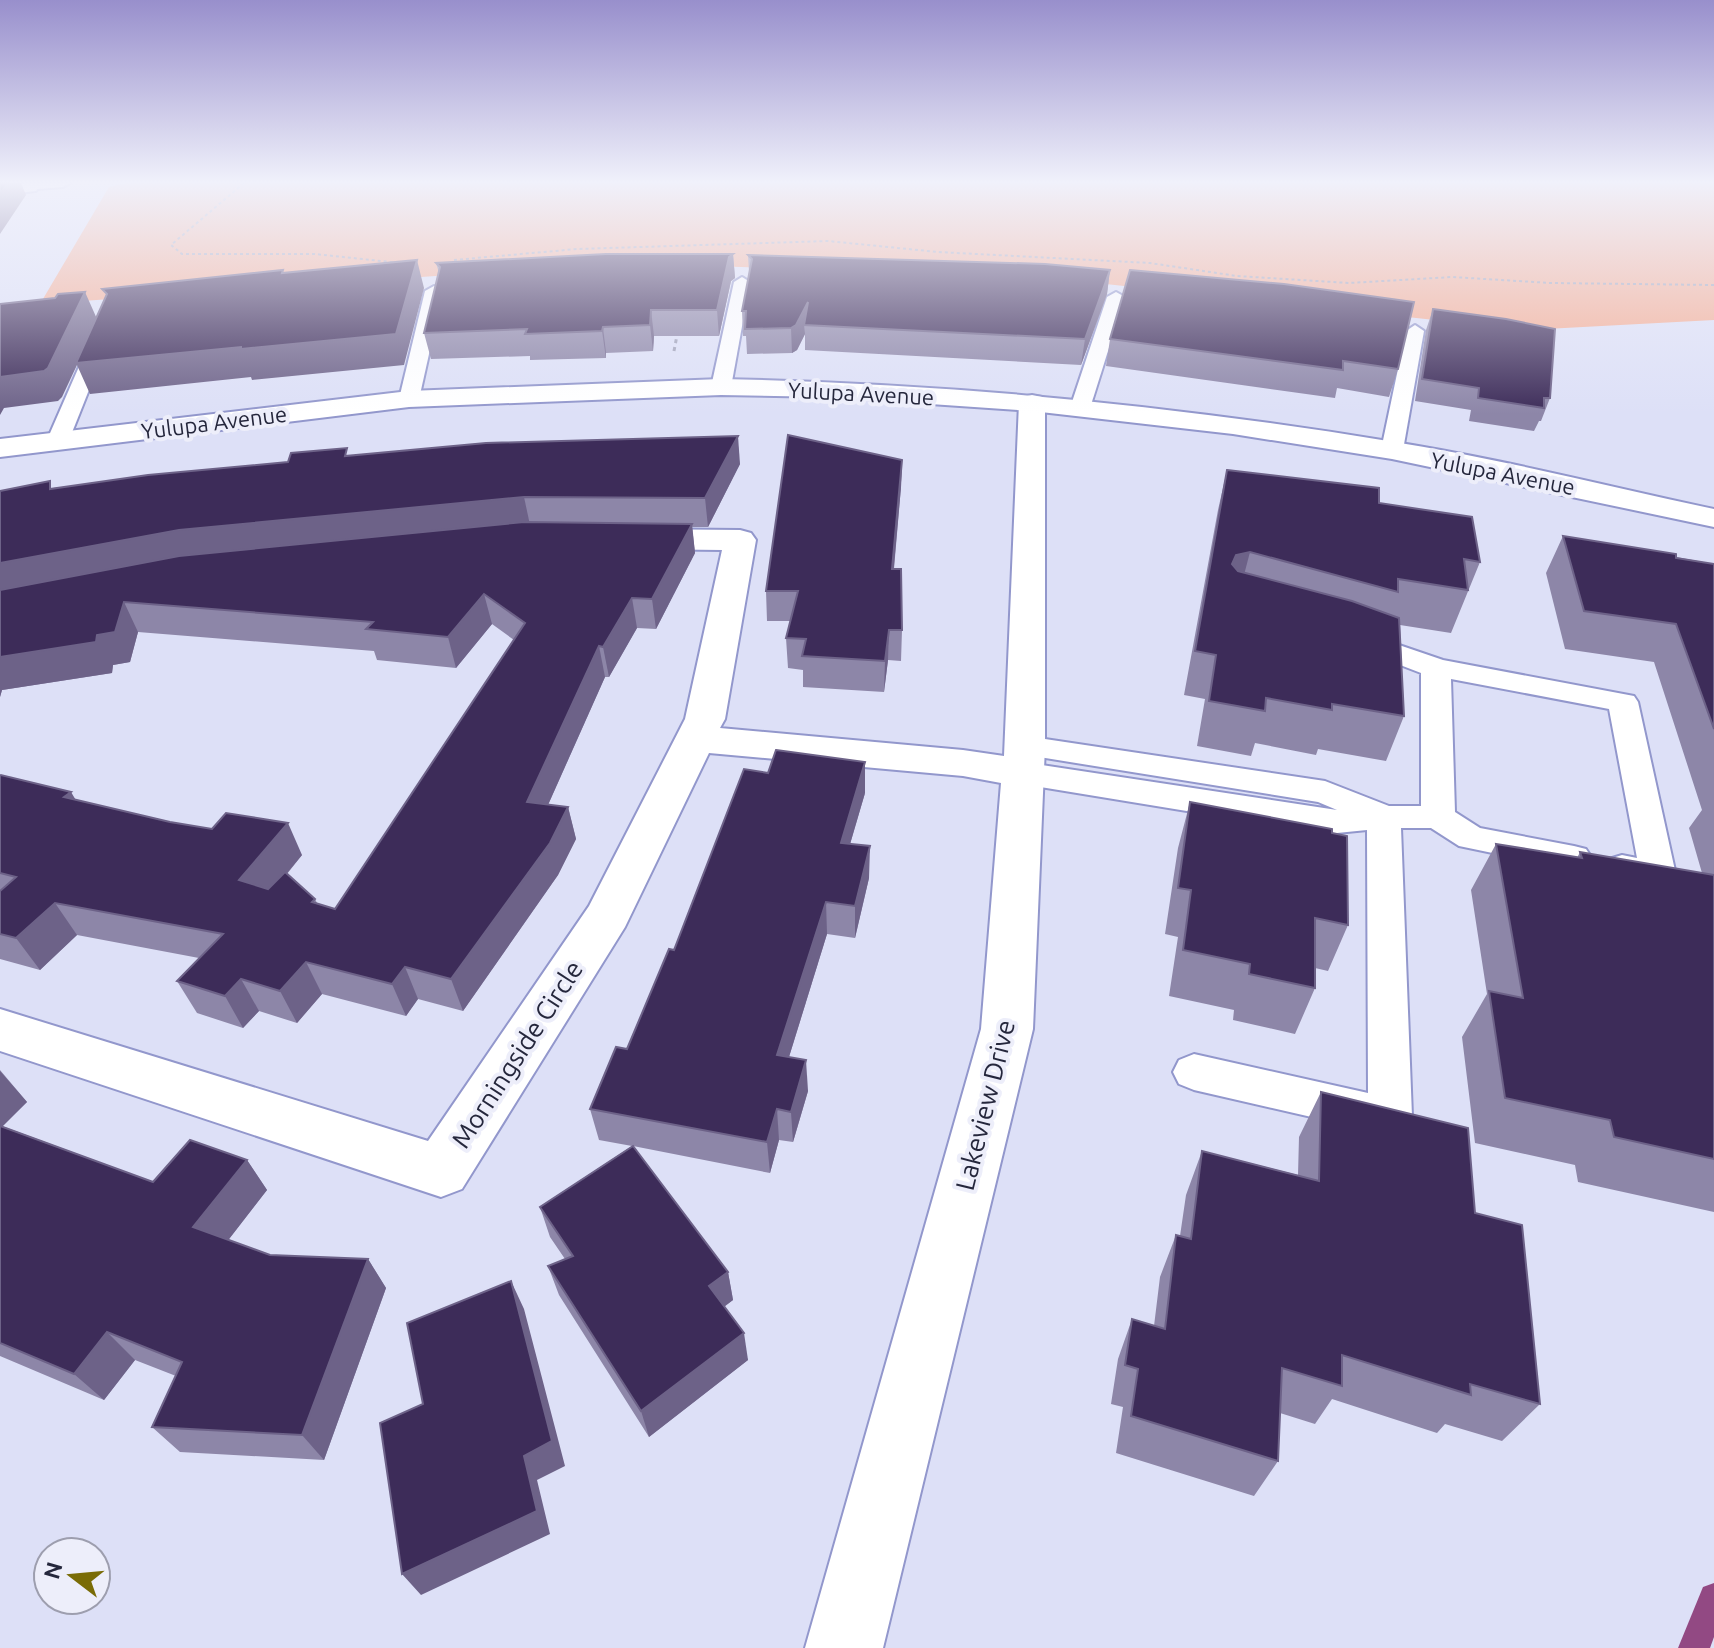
<svg xmlns="http://www.w3.org/2000/svg" width="1714" height="1648" font-family="Ubuntu,sans-serif">
	<rect width="100%" height="100%" fill="#dde0f7"/>
	<polygon fill="#f4ac93" points="126,183 1714,183 1714,320 1527,330 1042,277 619,263 40,304 109,187"/>
	<g fill="none" stroke-linecap="round" stroke-linejoin="round">
		<polygon fill="#924983" fill-rule="evenodd" points="1714,1583 1714,1637 1710,1648 1678,1648 1703,1587"/>
		<defs>
			<g id="lane">
				<polygon points="29,183 70,183 63,187 25,190 23,187"/>
				<polygon points="742,277 750,282 731,387 721,393 711,387 734,282"/>
				<polygon points="434,286 443,291 419,399 409,405 399,399 425,291"/>
				<polygon points="1116,292 1125,297 1090,408 1080,414 1073,412 1070,408 1107,297"/>
				<polygon points="1415,325 1424,331 1403,450 1392,457 1381,450 1406,331"/>
				<polygon points="101,331 110,337 69,440 58,447 50,445 47,440 92,337"/>
				<polygon points="1358,631 1443,660 1634,696 1638,702 1676,875 1671,884 1658,888 1609,877 1604,868 1609,859 1622,855 1637,858 1609,709 1451,679 1455,812 1480,828 1574,846 1586,849 1592,858 1586,867 1574,870 1459,846 1431,828 1401,828 1412,1116 1405,1129 1390,1135 1194,1090 1179,1084 1173,1072 1179,1060 1194,1054 1368,1093 1367,830 1327,834 1022,784 1011,780 1006,773 1011,766 1022,762 1337,810 1318,802 1014,753 1009,746 1014,739 1025,736 1325,781 1389,806 1421,806 1421,673 1348,645 1344,639 1348,633"/>
			</g>
			<g id="street">
				<polygon points="36,183 39,187 36,191 0,195 0,185"/>
				<polygon points="1032,395 1042,397 1045,403 1045,746 1033,1029 883,1648 805,1648 981,1029 1001,783 963,776 709,753 625,927 462,1189 441,1197 0,1051 0,1009 428,1141 589,906 685,719 722,550 633,549 622,546 617,539 622,532 633,529 740,530 751,533 756,540 725,719 720,728 963,750 1004,756 1019,403 1022,397"/>
			</g>
			<path id="secondary" d="M 721,379 C 945,383 1168,405 1388,441 C 1498,458 1606,486 1714,509 L 1714,527 L 1392,459 L 1233,434 L 1032,411 L 828,397 L 721,395 L 409,407 L 0,457 L 0,439 L 409,391 Z"/>
		</defs>
		<use href="#lane" stroke="#9297cc" stroke-width="4"/>
		<use href="#street" stroke="#9297cc" stroke-width="4"/>
		<use href="#secondary" stroke="#9297cc" stroke-width="4"/>
		<g stroke="#9ea0b7" stroke-width="2" stroke-dasharray="3 3" stroke-linecap="butt">
			<polyline points="244,183 171,245 182,254 315,254 400,263"/>
			<polyline points="454,260 577,249 828,241 938,252 1150,263 1237,276 1349,283 1452,277 1551,283 1714,285"/>
		</g>
		<polyline stroke="#9ea0b7" stroke-width="3" stroke-dasharray="4 4" stroke-linecap="butt" points="674,351 678,330"/>
		<use href="#lane" fill="#fff" fill-rule="evenodd"/>
		<use href="#street" fill="#fff" fill-rule="evenodd"/>
		<use href="#secondary" fill="#fff" fill-rule="evenodd"/>
	</g>
	<g fill="#8d86a8">
		<polygon points="733,254 735,278 731,281 719,336 654,336 653,351 606,353 606,358 530,360 530,356 431,359 424,333 439,273 436,263"/>
		<polygon points="748,255 1110,270 1107,294 1081,365 805,350 805,334 797,350 792,353 747,354 746,336 743,336 742,311 749,272"/>
		<polygon points="1130,270 1398,369 1389,397 1337,388 1335,398 1106,366 1110,339"/>
		<polygon points="1433,309 1550,398 1541,421 1539,421 1534,431 1469,421 1471,410 1415,401 1426,330"/>
		<polygon points="350,455 740,464 708,527 692,527 695,553 656,629 637,628 609,677 605,677 548,805 568,807 576,839 558,875 463,1011 418,999 406,1016 322,994 297,1023 259,1011 243,1028 197,1013 177,981 199,958 77,935 40,970 0,959 0,776 75,800 302,855 287,874 315,899 317,903 335,909 514,640 492,624 456,668 377,660 374,651 138,632 130,662 113,665 112,673 2,690 0,697 0,491 53,488"/>
		<polygon points="902,460 901,487 894,569 902,630 901,661 888,660 884,692 803,687 803,670 788,668 786,638 791,621 767,621 766,591"/>
		<polygon points="1227,470 1379,503 1480,562 1451,633 1400,625 1404,716 1386,761 1318,749 1316,755 1255,743 1251,756 1197,746 1205,699 1184,695 1218,510"/>
		<polygon points="1563,536 1714,564 1714,1212 1578,1182 1575,1165 1475,1143 1462,1037 1487,994 1471,890 1496,844 1577,858 1580,852 1702,873 1689,828 1702,810 1654,662 1565,649 1546,573"/>
		<polygon points="865,793 850,844 869,878 855,938 827,934 789,1057 808,1091 793,1142 779,1140 770,1173 633,1146 728,1272 733,1300 724,1307 748,1360 649,1437 559,1295 548,1266 565,1259 550,1237 540,1207 632,1146 599,1140 590,1109 627,1049 674,950"/>
		<polygon points="1190,802 1348,925 1328,971 1315,968 1315,988 1295,1034 1233,1020 1234,1010 1169,996 1178,937 1165,934 1178,848"/>
		<polygon points="0,1070 27,1102 2,1126 153,1182 247,1160 267,1190 228,1240 270,1255 368,1259 386,1288 324,1460 180,1452 152,1427 176,1376 135,1360 104,1400 0,1356"/>
		<polygon points="1321,1092 1475,1213 1540,1404 1502,1441 1445,1424 1437,1433 1332,1399 1315,1424 1280,1413 1278,1461 1254,1496 1116,1453 1123,1407 1111,1404 1118,1359 1132,1319 1154,1326 1160,1277 1176,1235 1180,1236 1186,1195 1202,1151 1298,1175 1299,1137"/>
	</g>
	<g fill="#6d6288">
		<polygon points="8,183 21,183 26,195 0,234 0,194"/>
		<polygon points="733,254 735,278 731,281 719,336 717,310 729,257"/>
		<polygon points="417,260 424,288 404,365 252,380 251,377 90,394 77,365 62,397 58,401 4,408 0,415 0,377 85,292 97,319"/>
		<polygon points="1110,270 1107,294 1081,365 1085,339"/>
		<polygon points="808,302 804,325 805,334 797,350 792,353 791,328"/>
		<polygon points="651,310 654,336 653,351 650,325"/>
		<polygon points="603,327 606,353 606,358 602,331"/>
		<polygon points="738,436 740,464 708,527 705,498"/>
		<polygon points="902,460 901,487 891,599 892,569"/>
		<polygon points="524,497 530,525 0,596 0,563 179,530"/>
		<polygon points="692,524 695,553 656,629 652,599"/>
		<polygon points="1250,552 1239,594 1232,564 1236,555"/>
		<polygon points="484,594 492,624 456,668 448,637"/>
		<polygon points="632,598 637,628 609,677 603,647"/>
		<polygon points="124,602 138,632 130,662 113,665 112,673 2,690 0,697 0,657 97,635"/>
		<polygon points="889,630 888,660 884,692 885,661"/>
		<polygon points="599,646 605,677 535,834 527,802"/>
		<polygon points="865,762 865,793 841,875 841,843"/>
		<polygon points="71,792 90,824 64,797"/>
		<polygon points="568,807 576,839 558,875 463,1011 451,979"/>
		<polygon points="288,823 302,855 255,912 239,880"/>
		<polygon points="870,846 869,878 855,938 855,906"/>
		<polygon points="826,902 827,934 780,1086 777,1055"/>
		<polygon points="55,903 77,935 40,970 16,938"/>
		<polygon points="306,962 322,994 297,1023 280,991"/>
		<polygon points="405,967 418,999 406,1016 392,984"/>
		<polygon points="241,979 259,1011 243,1028 225,996"/>
		<polygon points="806,1060 808,1091 793,1142 791,1112"/>
		<polygon points="0,1071 27,1102 0,1129"/>
		<polygon points="777,1109 779,1140 770,1173 767,1142"/>
		<polygon points="247,1160 267,1190 216,1256 193,1227"/>
		<polygon points="368,1259 386,1288 324,1460 302,1435"/>
		<polygon points="728,1272 733,1300 714,1314 709,1286"/>
		<polygon points="511,1281 524,1309 565,1466 537,1480 550,1534 421,1595 402,1574"/>
		<polygon points="107,1332 135,1360 104,1400 74,1374"/>
		<polygon points="744,1333 748,1360 649,1437 641,1411"/>
	</g>
	<g fill="#3d2c59" stroke="#6d6288" stroke-width="2">
		<polygon points="0,183 8,183 0,194"/>
		<polygon points="606,254 733,254 729,257 717,310 651,310 650,325 603,327 602,331 525,334 527,329 424,333 440,267 436,263"/>
		<polygon points="748,255 1045,264 1110,270 1085,339 804,325 808,302 796,325 791,328 745,329 746,311 742,311 752,259"/>
		<polygon points="417,260 396,334 241,349 241,347 76,363 107,294 102,289 283,270 282,273"/>
		<polygon points="1130,270 1284,284 1414,302 1398,369 1343,361 1343,370 1110,339"/>
		<polygon points="85,292 48,368 44,371 0,377 0,304 55,298 58,294"/>
		<polygon points="1433,309 1506,319 1555,329 1550,398 1544,398 1544,408 1478,398 1479,388 1422,379"/>
		<polygon points="788,435 902,460 892,569 901,569 902,630 889,630 885,661 802,656 806,639 786,638 798,591 766,591"/>
		<polygon points="738,436 705,498 524,497 179,530 0,563 0,491 50,481 50,489 148,475 288,462 291,453 347,448 345,456 486,443"/>
		<polygon points="1227,470 1379,488 1379,503 1472,517 1480,562 1464,559 1468,590 1398,579 1398,592 1250,552 1236,555 1232,564 1238,571 1352,601 1399,618 1404,716 1332,704 1332,710 1266,698 1265,711 1209,701 1216,655 1195,651"/>
		<polygon points="524,522 692,524 652,599 632,598 603,647 599,646 527,802 568,807 550,843 451,979 405,967 392,984 306,962 280,991 241,979 225,996 177,981 223,934 55,903 16,938 0,934 0,891 16,877 0,873 0,776 1,775 71,792 64,797 170,822 212,829 226,813 288,823 239,880 268,889 285,872 315,899 312,902 335,909 525,623 484,594 448,637 366,629 373,622 124,602 115,632 97,635 96,642 0,657 0,590 179,556"/>
		<polygon points="1563,536 1676,554 1676,558 1714,564 1714,729 1676,624 1584,611"/>
		<polygon points="776,750 865,762 841,843 870,846 855,906 826,902 777,1055 806,1060 791,1112 777,1109 767,1142 590,1109 616,1047 627,1049 669,949 674,950 744,769 768,773"/>
		<polygon points="1190,802 1332,829 1332,833 1347,836 1348,925 1315,918 1315,988 1249,974 1250,964 1183,950 1191,890 1178,888"/>
		<polygon points="1496,844 1582,858 1580,852 1714,875 1714,1159 1614,1137 1610,1120 1505,1098 1489,991 1523,998"/>
		<polygon points="1321,1092 1468,1128 1475,1213 1522,1225 1540,1404 1470,1384 1471,1395 1342,1355 1342,1386 1282,1368 1278,1461 1131,1416 1138,1369 1125,1365 1132,1319 1165,1329 1176,1235 1191,1239 1202,1151 1319,1181"/>
		<polygon points="0,1126 153,1182 190,1140 247,1160 193,1227 270,1255 368,1259 302,1435 152,1427 182,1362 107,1332 74,1374 0,1343"/>
		<polygon points="633,1146 728,1272 709,1286 744,1333 641,1411 548,1266 573,1256 540,1207"/>
		<polygon points="511,1281 552,1441 524,1456 537,1511 402,1574 380,1423 423,1404 407,1323"/>
	</g>
	<linearGradient id="sky" x2="0" y2="1"><stop stop-color="#988fcc"/><stop offset="0.44" stop-color="#f0f1fb"/><stop offset="1" stop-color="#f0f1fb" stop-opacity="0"/></linearGradient>
	<rect width="1714" height="414" fill="url(#sky)"/>
	<g text-anchor="middle" dominant-baseline="central" stroke-width="8" stroke-linejoin="round" paint-order="stroke">
		<g font-size="22" fill="#25273c" stroke="#edeefa">
			<text transform="translate(861 393) rotate(3)">Yulupa Avenue</text>
			<text transform="translate(214 422) rotate(-7)">Yulupa Avenue</text>
			<text transform="translate(1503 473) rotate(11)">Yulupa Avenue</text>
		</g>
		<g font-size="26" fill="#25273c" stroke="#edeefa">
			<text transform="translate(517 1054) rotate(-57)">Morningside Circle</text>
			<text transform="translate(985 1105) rotate(-76)">Lakeview Drive</text>
		</g>
	</g>
	<g transform="translate(72 1576) rotate(286)"><circle r="38" fill="#edeefa" stroke="#9d9eae" stroke-width="2"/>
	<path d="M0-6L14 30L0 20L-14 30Z" fill="#7a6c06"/>
	<text y="-12" font-size="22" font-weight="bold" text-anchor="middle" fill="#25273c">N</text>
	</g>
</svg>
